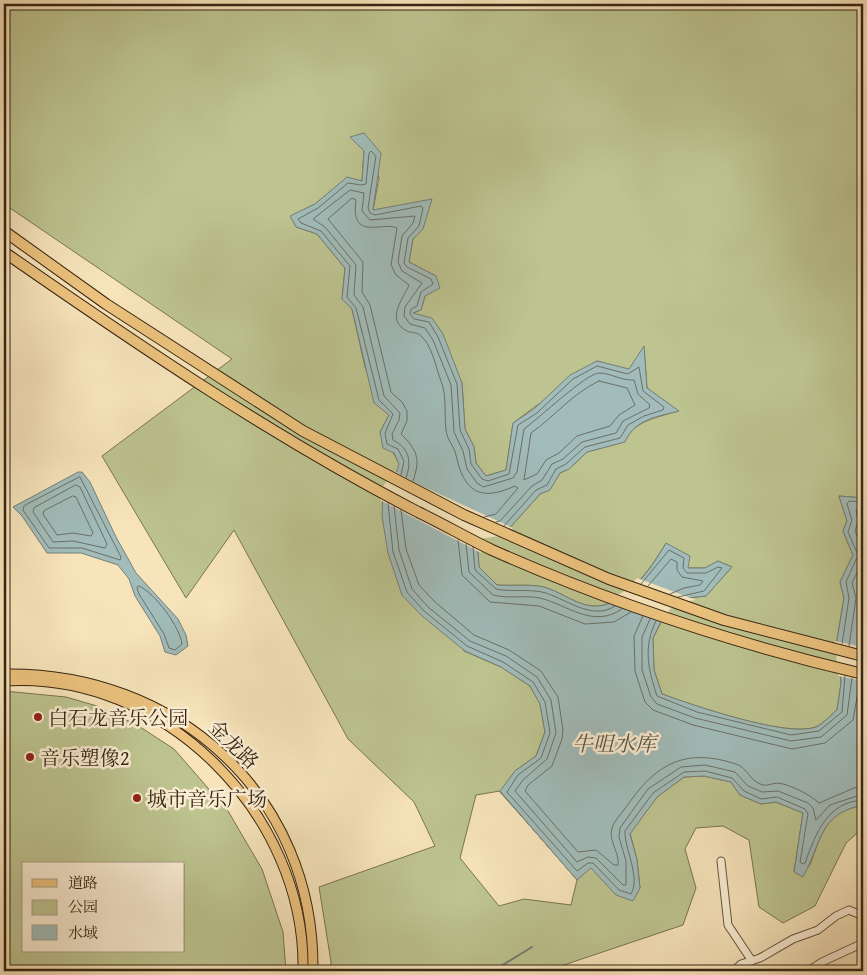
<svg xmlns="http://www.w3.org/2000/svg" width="867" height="975" font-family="'Gentium Book Plus','Noto Serif SC',serif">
	<rect width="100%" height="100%" fill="#f7e4bb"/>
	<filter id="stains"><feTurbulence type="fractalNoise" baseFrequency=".004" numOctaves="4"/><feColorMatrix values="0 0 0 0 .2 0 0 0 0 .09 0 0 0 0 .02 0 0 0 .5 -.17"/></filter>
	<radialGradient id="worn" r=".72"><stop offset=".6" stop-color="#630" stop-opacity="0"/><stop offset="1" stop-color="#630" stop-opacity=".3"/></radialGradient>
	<g fill="#bdc490" stroke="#797451" fill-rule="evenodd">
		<path d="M 4,4 L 863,4 L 863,498 L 839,496 L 847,521 L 843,531 L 853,555 L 840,582 L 844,598 L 837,640 L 841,683 L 837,710 C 831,715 823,724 816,727 C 787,738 692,705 662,694 L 654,670 L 653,638 L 669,607 L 687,598 L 706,596 L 732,567 L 718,561 L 705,568 L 687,568 L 666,543 C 651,568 621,614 586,605 C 571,601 558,591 544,587 C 530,584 512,586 497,585 L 479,567 L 477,537 L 506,532 L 540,494 L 550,489 L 560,473 L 569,469 L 587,452 L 624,442 C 635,420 656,418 678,411 L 647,388 L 644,347 L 629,370 L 597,361 L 513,423 L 506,470 L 486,476 L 476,463 L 474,447 L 465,429 L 462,383 L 412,313 L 421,310 L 425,296 L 436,276 L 409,262 L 413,239 L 423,229 L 395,207 L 373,210 L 379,178 L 364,134 L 351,138 L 364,151 L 362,181 L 347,178 L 315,204 L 291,216 L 296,227 L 317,234 L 345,268 L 342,299 L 352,309 L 365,367 L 389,415 L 380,432 L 400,464 L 396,474 L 464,651 L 501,667 L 530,686 L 540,704 L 545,732 L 536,756 L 515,771 L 500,792 L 577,879 L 591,867 L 640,888 L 637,860 L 630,833 L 657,797 L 684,777 L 704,776 L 731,782 L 740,795 L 761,804 L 776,802 L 803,813 L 794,872 L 810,865 C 822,832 826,812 863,805 L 863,828 L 846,843 L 815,906 L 783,923 L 759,907 L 749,840 L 723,826 L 696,828 L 685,849 L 696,888 L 683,925 L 546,971 L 330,971 L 331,962 L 319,887 L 435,846 L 414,802 L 348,739 L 234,530 L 186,598 L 102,456 L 232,359 L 4,204 ZM 500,791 L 577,880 L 571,905 L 524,899 L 499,906 L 460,858 L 476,795 Z"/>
		<path d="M 4,691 L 66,697 L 97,706 L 137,725 L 174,749 L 228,811 L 262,869 L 283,932 L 286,971 L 4,971 ZM 24,864 L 184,864 L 184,951 L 24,951 Z"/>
	</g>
	<g fill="#a1bcba" stroke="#768077">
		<path d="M 364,133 L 381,153 L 373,210 L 432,199 L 423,229 L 413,239 L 409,262 L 436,276 L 440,288 L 425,296 L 421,310 L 413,313 L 432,318 L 443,334 L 462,383 L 465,429 L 474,447 L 476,463 L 486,476 L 506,470 L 513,423 L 534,409 L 570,375 L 597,361 L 629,369 L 644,346 L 647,388 L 679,411 C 656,417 635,419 625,442 L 587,452 L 569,469 L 560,473 L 550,490 L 540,494 L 506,532 L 477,538 L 479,567 L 497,585 C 512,586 530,584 544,587 C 558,591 571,601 586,605 C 621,614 652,568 666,543 L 690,556 L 688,568 L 705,568 L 718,561 L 732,567 L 706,596 L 687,598 L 668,607 L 653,638 L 654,670 L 662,694 C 693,705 787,738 816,727 C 823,724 831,715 837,710 L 841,683 L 837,640 L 844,598 L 840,582 L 853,555 L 843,531 L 847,521 L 839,496 L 863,498 L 863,805 C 818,814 822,843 803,877 L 794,872 L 803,813 L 776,802 L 761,804 L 740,795 L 731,782 L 704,776 L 684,777 L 657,797 L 630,834 L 637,860 L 640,888 L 633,901 L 616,895 L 591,868 L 577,880 L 500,791 L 515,771 L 536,756 L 545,732 L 540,704 L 530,686 L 501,667 L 465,651 L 421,615 L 402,595 L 388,553 L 382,516 L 383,490 L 396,474 L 399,464 L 394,453 L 383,448 L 380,432 L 389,415 L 374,403 L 352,309 L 342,299 L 345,268 L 317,234 L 296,227 L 290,216 L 315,204 L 347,177 L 362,181 L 364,151 L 350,137 Z"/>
		<polygon points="78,472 82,472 90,482 116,537 136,573 178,619 186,635 188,646 176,655 165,652 160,636 135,596 129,579 118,565 81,553 47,553 22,516 13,507"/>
	</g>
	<g fill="#f7e4bb">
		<polygon points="394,471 420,485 513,528 506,535 479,539 481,553 380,500 381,489"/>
		<polygon points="637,578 696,600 688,601 670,609 663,623 608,602 627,589"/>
		<polygon points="835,641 863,647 863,681 838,676"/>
	</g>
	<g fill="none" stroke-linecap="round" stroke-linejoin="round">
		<g stroke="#6b7066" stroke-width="1">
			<path d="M 599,381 L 627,388 L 635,405 L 619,415 L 610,426 L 577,436 L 559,453 L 546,460 L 537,474 L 524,480 L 531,433 C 554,417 573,393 599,381 Z"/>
			<polyline points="401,475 404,461 398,449 387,444 385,433 393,414 379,400 356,308 347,297 350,266 321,231 301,223 298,219 318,208 348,183 361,185 366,184 369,153 371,151 376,156 368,208 370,213 375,215 421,206 423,208 419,226 408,238 404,263 407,267 431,279 433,284 421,292 417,306 411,309 410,314 414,319 429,322 438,337 457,384 460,430 469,449 471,464 482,479 488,481 509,474 518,425 537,413 573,379 597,366 628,374 639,367 643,391 664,407 663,410 644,416 628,425 620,438 585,447 566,464 556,469 547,485 536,490 504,526"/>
			<polygon points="80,477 121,557 120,560 82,548 49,548 23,510 24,506"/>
			<path d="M 406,478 C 412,461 409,448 393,440 L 392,434 L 399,420 L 400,413 L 384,396 L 363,307 L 354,295 L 356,265 L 325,227 L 313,219 L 350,190 L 364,193 L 362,211 L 370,220 L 415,216 L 413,223 L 402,236 L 398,262 L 402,271 L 422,283 L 405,307 L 404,316 L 410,324 L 425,328 L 433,340 L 451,385 L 454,432 L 463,451 L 467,469 L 477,483 L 483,487 L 513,478 L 517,472 L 524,429 C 538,419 587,373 599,373 C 611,373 622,381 634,380 L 638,394 L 650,405 L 649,408 L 623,421 L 616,433 L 582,442 L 563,459 L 552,464 L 542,480 L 532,486 L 500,521 L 496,522"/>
			<path d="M 413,481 C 421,458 417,450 401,434 L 407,421 L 407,411 L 402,402 L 391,392 L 370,305 L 362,292 L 363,262 L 328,219 L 352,198 L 356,200 C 350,242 382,221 397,228 L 391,265 L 396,275 L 409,285 C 403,299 385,320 407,331 C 411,333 418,332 421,336 C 432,345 436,368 441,381 C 447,396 444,414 446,430 C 447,440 454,446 456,455 C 464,492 480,502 515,486 L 518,488 L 496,514 L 484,517"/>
			<polygon points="76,485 80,487 107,544 105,548 73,541 53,542 33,512 34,508"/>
			<polygon points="73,496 76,497 93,533 91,536 73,533 57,535 43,514 44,511"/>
			<path d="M 388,503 L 393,552 L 407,592 L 424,611 L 467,646 L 503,662 L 533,682 L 545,702 L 550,733 L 541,758 L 518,775 L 507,792 L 577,871 L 588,863 L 593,863 L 619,890 L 631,894 C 641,877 624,848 625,831 L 653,793 L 684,772 L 705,771 L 732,778 L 744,791 L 761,799 L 777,797 L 805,809 L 808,814 L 800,862 L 803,864 L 805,863 C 816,833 827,802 863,800"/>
			<polyline points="394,506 399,550 412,589 428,607 470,641 506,656 537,677 551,700 556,733 547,759 523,780 515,791 577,862 588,857 596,858 623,885 626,885 626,861 619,837 620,828 648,789 681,767 705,765 735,772 748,786 762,792 778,791 808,803 813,808 816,820 830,805 863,794"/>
			<polyline points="863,509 856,510 858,521 855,531 863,550"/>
			<path d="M 401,510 L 406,549 L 419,585 L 434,601 L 474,635 L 509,650 L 541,671 L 558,697 L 563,730 L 562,739 L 552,766 L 528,785 L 525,791 L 578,852 L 596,850 L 614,865 L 618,865 C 620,853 608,841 612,828 C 615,819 624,811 629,803 C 658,762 687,748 736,764 C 748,768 750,782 763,785 C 768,786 773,783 778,783 C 791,785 809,794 819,803 L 854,788 L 863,786"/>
			<polyline points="458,540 462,575 490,602 539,606 585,624 614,622 631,612"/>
			<path d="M 466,544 L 469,572 L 493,595 C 508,599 525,595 540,598 C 568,605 593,629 622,609"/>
			<path d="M 473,547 L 475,570 L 496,589 C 510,592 527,589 542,592 C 564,597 592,622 615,606"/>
			<polyline points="641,584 669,550 684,558 683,568 687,573 706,573 718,567 722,568 704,591 678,597"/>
			<path d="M 139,586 C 155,593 180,627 182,644 L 175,650 L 169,648 L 164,634 L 139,594 L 137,588 Z"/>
			<polyline points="648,586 671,559 677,562 677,570 682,577 703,581 700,585 684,588 670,594"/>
			<polyline points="643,616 634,636 635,671 645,702 653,710 693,725 792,749 825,743 853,720 860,680"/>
			<polyline points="650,619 642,637 642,670 651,697 657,704 695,718 791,741 821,737 847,715 852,678"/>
			<path d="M 656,621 C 643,647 648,669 657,696 L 697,712 L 791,735 L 819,731 L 842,712 L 845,676"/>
			<polyline points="842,644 849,598 846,582 858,555 848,532 852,520 847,504 849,501 863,502"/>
			<polyline points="849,646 856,598 852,583 863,560"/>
			<polyline points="857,648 863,598 860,584 863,577"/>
		</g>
		<polyline stroke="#768077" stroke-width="2" points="493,971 532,947"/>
		<defs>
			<g id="minor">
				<polyline points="721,861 728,925 752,961"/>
				<polyline points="734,971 741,964 760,958 793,939 818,930 836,916 849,910 863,916"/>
				<polyline points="808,971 822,962 863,943"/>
			</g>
			<g id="major">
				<path d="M 4,674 C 176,671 315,795 313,971"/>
				<path d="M 4,681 C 163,670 306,814 303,971"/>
			</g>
			<g id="highway">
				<polyline points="4,231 106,304 303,431 464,515 609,579 724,620 863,656"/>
				<path d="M 4,252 C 138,345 273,437 418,512 C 443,524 467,538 492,550 C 611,603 736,644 863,674"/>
			</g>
		</defs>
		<use href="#minor" stroke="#66553c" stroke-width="9"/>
		<use href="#major" stroke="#352512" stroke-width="11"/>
		<use href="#highway" stroke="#352512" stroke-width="12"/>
		<use href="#minor" stroke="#faedd3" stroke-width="7"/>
		<use href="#major" stroke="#ecc27e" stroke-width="9"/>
		<use href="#highway" stroke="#ecc27e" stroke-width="10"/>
	</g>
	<g fill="#8f2418" stroke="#faedd3" stroke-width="2">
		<circle cx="38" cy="717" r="5"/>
		<circle cx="30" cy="757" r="5"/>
		<circle cx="137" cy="798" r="5"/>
	</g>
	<g text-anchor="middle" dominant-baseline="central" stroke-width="5" stroke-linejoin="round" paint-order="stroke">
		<g font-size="20" fill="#352512" stroke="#faedd3" text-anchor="start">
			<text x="48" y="717">白石龙音乐公园</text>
			<text x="40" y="757">音乐塑像2</text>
			<text x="147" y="798">城市音乐广场</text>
		</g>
		<g font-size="20" fill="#352512" stroke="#faedd3">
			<text transform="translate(234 744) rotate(44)">金龙路</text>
		</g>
		<g font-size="21" font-style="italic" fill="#555244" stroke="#faedd3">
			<text x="614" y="743">牛咀水库</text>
		</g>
	</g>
	<rect width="867" height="975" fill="none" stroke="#f7e4bb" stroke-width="20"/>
	<rect x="5" y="5" width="857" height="965" fill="none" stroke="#352512" stroke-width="2.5"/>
	<rect x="10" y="10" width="847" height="955" fill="none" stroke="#352512"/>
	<rect x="22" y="862" width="162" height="90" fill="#faedd3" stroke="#ab9d86"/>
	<rect x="32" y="879" width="25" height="8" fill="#ecc27e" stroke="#ab9d86"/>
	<text x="68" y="888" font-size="15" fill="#352512">道路</text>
	<rect x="32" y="900" width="25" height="15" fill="#bdc490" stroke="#ab9d86"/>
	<text x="68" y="912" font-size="15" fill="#352512">公园</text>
	<rect x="32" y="925" width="25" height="15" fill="#a1bcba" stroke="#ab9d86"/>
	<text x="68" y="938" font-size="15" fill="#352512">水域</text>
	<rect width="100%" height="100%" filter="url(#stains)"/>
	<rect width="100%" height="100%" fill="url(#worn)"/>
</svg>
